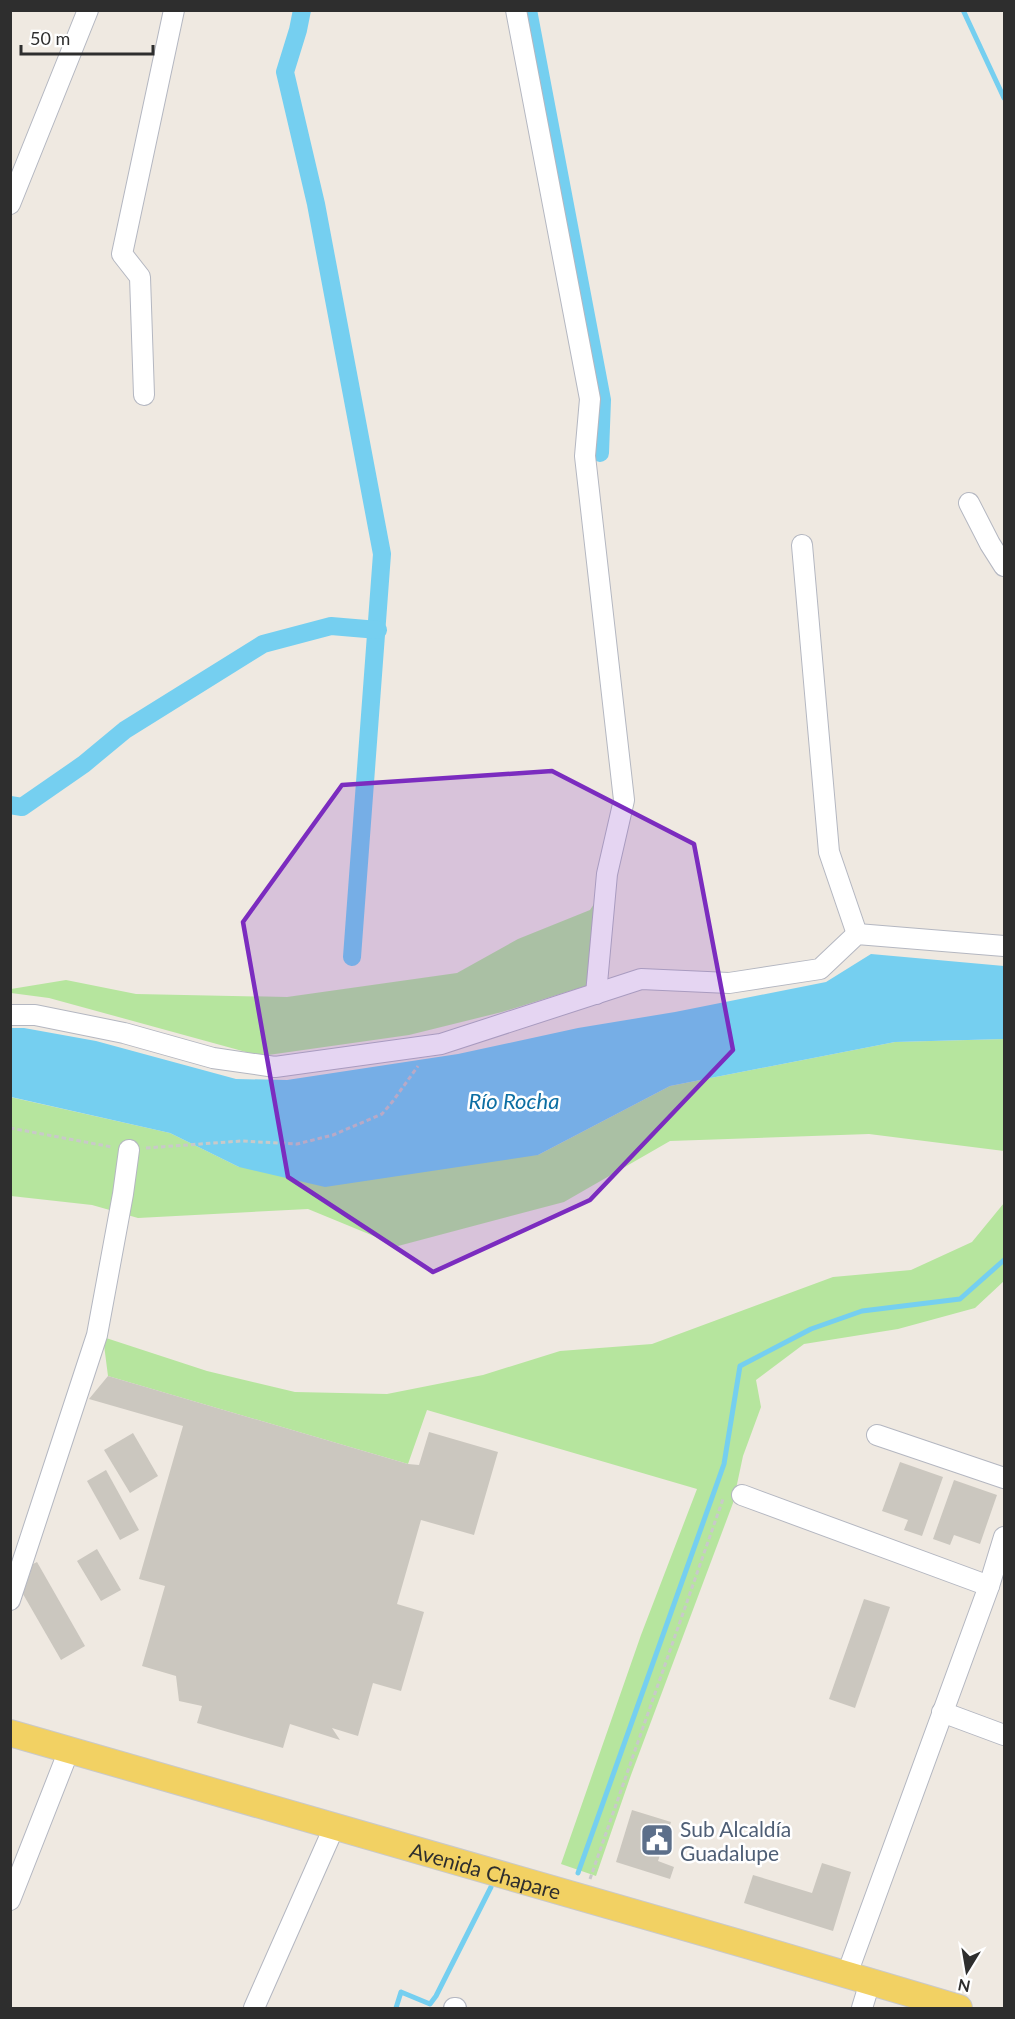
<svg xmlns="http://www.w3.org/2000/svg" width="1015" height="2019" font-family="Lato,sans-serif">
	<rect width="100%" height="100%" fill="#efe9e1"/>
	<g fill="#b6e59e">
		<polygon points="600,895 592,984 502,1012 409,1035 261,1056 49,998 11,993 11,989 66,980 136,994 287,997 457,973 518,939 590,910"/>
		<polygon points="1004,1039 1004,1151 869,1134 670,1141 564,1202 398,1246 308,1209 138,1218 92,1205 11,1196 10,1097 170,1133 239,1167 538,1155 670,1086 895,1042"/>
		<polygon points="1004,1203 1004,1281 975,1308 898,1329 804,1344 756,1380 761,1407 743,1456 733,1503 631,1775 596,1876 561,1864 641,1635 697,1489 427,1410 408,1464 108,1376 103,1337 207,1371 295,1392 387,1394 483,1375 560,1351 652,1344 833,1277 911,1270 972,1242"/>
	</g>
	<polygon fill="#75cff0" points="871,954 1004,966 1004,1039 895,1042 670,1086 538,1155 325,1187 239,1167 170,1133 11,1097 11,1028 24,1028 96,1041 236,1079 287,1080 458,1054 578,1028 675,1012 826,982"/>
	<g fill="none" stroke-linecap="round" stroke-linejoin="round">
		<g stroke="#75cff0" stroke-width="5">
			<polyline points="963,10 1004,98"/>
			<polyline points="578,1873 724,1464 740,1366 811,1329 862,1311 960,1299 1004,1260"/>
			<polyline points="396,2008 401,1992 430,2004 436,1996 491,1887"/>
		</g>
		<g stroke="#75cff0" stroke-width="18">
			<polyline points="302,10 298,30 285,72 316,204 382,554 352,957"/>
			<polyline points="528,10 602,400 600,453"/>
			<polyline points="10,805 22,807 84,764 125,730 263,644 331,626 378,630"/>
		</g>
	</g>
	<g fill="#cbc7bf">
		<polygon points="108,1376 408,1464 419,1465 429,1432 498,1452 474,1535 421,1520 397,1604 424,1612 401,1691 373,1683 358,1736 332,1728 340,1740 290,1724 283,1748 197,1723 202,1706 179,1701 176,1676 142,1666 165,1586 139,1579 183,1426 89,1399"/>
		<polygon points="133,1433 158,1476 130,1493 104,1450"/>
		<polygon points="900,1462 943,1477 922,1536 904,1530 908,1520 882,1511"/>
		<polygon points="106,1470 139,1530 120,1540 87,1481"/>
		<polygon points="954,1480 997,1495 980,1544 954,1535 950,1545 933,1539"/>
		<polygon points="97,1549 121,1590 101,1601 77,1561"/>
		<polygon points="37,1562 85,1646 61,1660 23,1594 33,1564"/>
		<polygon points="864,1599 890,1607 855,1708 829,1699"/>
		<polygon points="632,1810 671,1822 658,1861 674,1867 670,1879 616,1862"/>
		<polygon points="822,1863 851,1872 833,1931 744,1903 753,1875 812,1893"/>
	</g>
	<g fill="none" stroke-linecap="round" stroke-linejoin="round">
		<defs>
			<g id="minor">
				<polyline points="516,10 590,399 585,456 624,800 607,874 596,994"/>
				<polyline points="10,204 88,10"/>
				<polyline points="144,395 140,277 122,254 174,10"/>
				<polyline points="969,503 990,544 1004,566"/>
				<polyline points="802,545 829,852 857,934"/>
				<polyline points="10,1015 35,1015 124,1033 213,1058 275,1067 441,1044 641,979 729,983 820,969 857,934 1004,946"/>
				<polyline points="877,1435 1004,1478"/>
				<polyline points="742,1495 989,1586"/>
				<polyline points="10,1600 97,1335 123,1194 129,1150"/>
				<polyline points="942,1712 1004,1735"/>
				<polyline points="10,1900 69,1750"/>
				<polyline points="847,1974 989,1586 1004,1537"/>
				<polyline points="254,2008 335,1825"/>
				<polyline points="454,2008 456,2008"/>
				<polyline points="862,2008 870,1982"/>
			</g>
			<g id="major">
				<path id="s1" d="M 10,1733 L 743,1944 L 959,2008"/>
			</g>
		</defs>
		<use href="#minor" stroke="#b4b7c1" stroke-width="22"/>
		<use href="#major" stroke="#c9c9c9" stroke-width="28"/>
		<g stroke="#c9c9c9" stroke-width="3" stroke-dasharray="4.5 3" stroke-linecap="butt">
			<polyline points="10,1128 112,1147"/>
			<polyline points="146,1148 241,1141 297,1144 333,1135 382,1114 393,1101 418,1066"/>
			<polyline points="590,1879 723,1499 725,1499"/>
		</g>
		<use href="#minor" stroke="#fff" stroke-width="20"/>
		<use href="#major" stroke="#f2d163" stroke-width="26"/>
	</g>
	<path fill="#7b2cbf" fill-opacity="0.2" stroke="#7b2cbf" stroke-width="4.5" stroke-linejoin="round" d="M 552,771 L 694,844 L 733,1050 L 590,1200 L 433,1272 L 288,1177 L 243,922 L 342,785 Z"/>
	<defs>
		<symbol id="civic-square" viewBox="-11 -11 22 22"><rect x="-9" y="-9" width="18" height="18" rx="4" fill="#5c6f8a" stroke="#fff"/><path d="M-.6-6.5H3V-4.5H.6V-3L4-1V1h2V6H-6V1h2V-1L-.6-3ZM-1.2 2.5V6h2.4V2.5Z" fill="#fff"/></symbol>
	</defs>
	<g fill-rule="evenodd">
		<use href="#civic-square" x="638" y="1821" width="38" height="38"/>
	</g>
	<g text-anchor="middle" dominant-baseline="central" stroke-width="5" stroke-linejoin="round" paint-order="stroke">
		<g font-size="21" fill="#4e5e75" stroke="#fff" text-anchor="start">
			<text x="680" y="1828">Sub Alcaldía<tspan x="680" dy="24">Guadalupe</tspan></text>
		</g>
		<g font-size="21" fill="#2e2e2e" stroke="#fff">
			<text stroke="none"><textPath href="#s1" startOffset="495">Avenida Chapare</textPath></text>
		</g>
		<g font-size="22" font-style="italic" fill="#0d6fa3" stroke="#fff">
			<text x="514" y="1100">Río Rocha</text>
		</g>
	</g>
	<rect width="1015" height="2019" fill="none" stroke="#2e2e2e" stroke-width="24"/>
	<g transform="translate(967 1971) rotate(191)" stroke="#ffffff" stroke-width="4.5" paint-order="stroke">
	<path d="M0-4.5L10 22L0 15L-10 22Z" fill="#2e2e2e"/>
	<text y="-9" font-size="16" font-weight="bold" text-anchor="middle" fill="#2e2e2e">N</text>
	</g>
	<path d="M21 45v9h132v-9" fill="none" stroke="#2e2e2e" stroke-width="3"/>
	<text x="30" y="45" font-size="18" fill="#2e2e2e" stroke="#ffffff" stroke-width="4.5" paint-order="stroke">50 m</text>
</svg>
